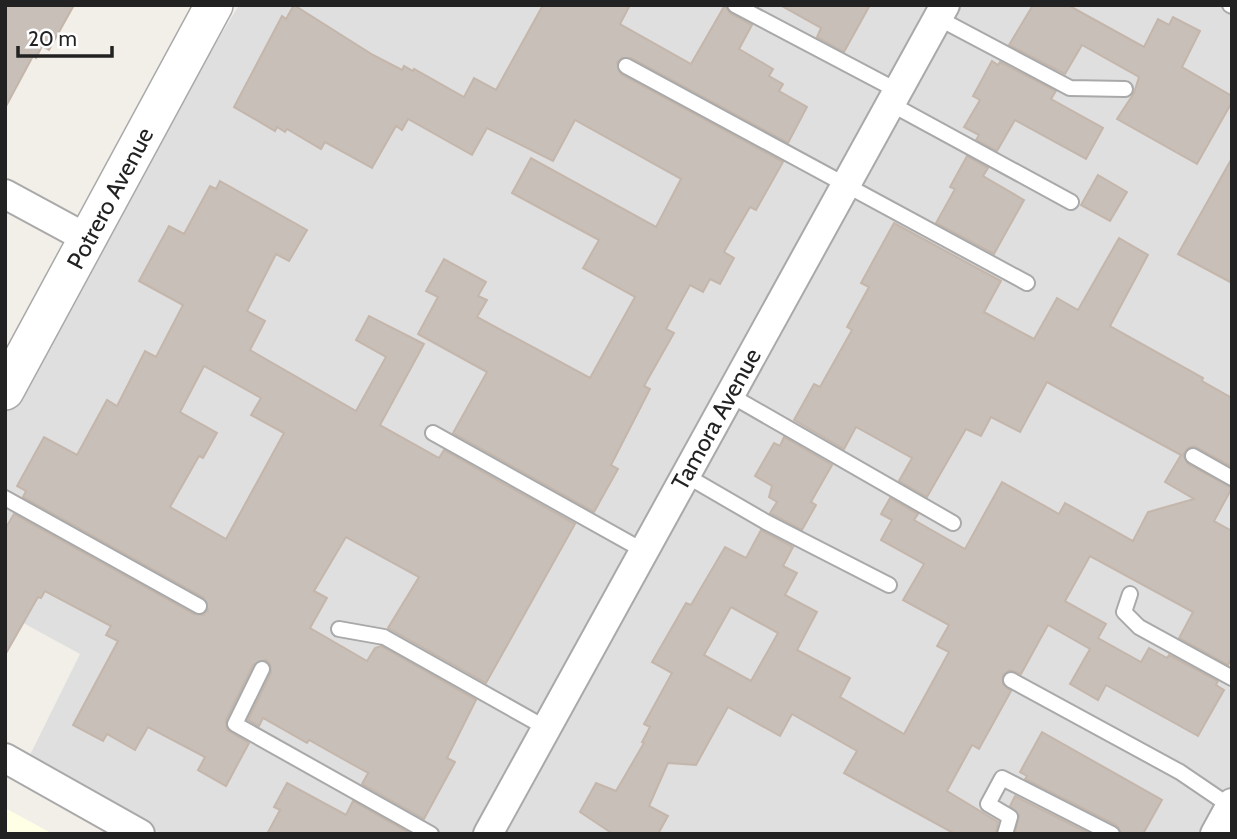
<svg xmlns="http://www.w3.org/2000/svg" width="1237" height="839" font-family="Cabin,sans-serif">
	<rect width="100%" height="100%" fill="#f2efe9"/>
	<polygon fill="#e0dfdf" points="239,5 1232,5 1232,834 162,834 27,761 80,654 5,613 5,406 94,243"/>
	<polygon fill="#ffffe5" points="5,808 53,834 5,834"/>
	<g fill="#c7bfb8" stroke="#c4b6ab" stroke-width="2" fill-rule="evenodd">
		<polygon points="5,5 74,5 49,50 42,46 36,58 33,56 5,108"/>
		<polygon points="294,5 373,55 402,70 404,66 413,71 414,69 464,97 474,78 496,90 543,5 630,5 620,24 691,64 725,5 730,13 752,25 739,49 773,69 769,76 783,84 779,91 807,107 788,143 631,58 622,58 617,62 621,74 783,162 756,210 750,207 724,252 734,258 720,284 710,279 703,292 690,285 666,329 674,333 644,386 650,389 611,465 618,469 594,512 453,433 487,372 418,334 438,297 426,291 444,259 486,282 478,296 487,300 477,317 590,378 635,297 583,268 599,240 512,193 531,158 656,227 681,179 575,120 553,161 487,128 472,155 408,119 402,130 396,126 372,168 325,142 321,149 287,129 285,132 277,127 275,131 234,107 282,16 286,19"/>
		<polygon points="780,5 870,5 844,52 817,37 821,28"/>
		<polygon points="1033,5 1068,5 1144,47 1158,19 1169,25 1173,17 1200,31 1182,67 1232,96 1232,102 1197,164 1117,119 1134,93 1139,77 1082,45 1065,74 1009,45"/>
		<polygon points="992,61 998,65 1000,62 1056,91 1051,99 1103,128 1086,159 1015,120 997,151 976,140 979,135 964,127 980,100 973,96"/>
		<polygon points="967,156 988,168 983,176 1024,200 994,254 936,223 955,189 950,187"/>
		<polygon points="1232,158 1232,283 1178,254"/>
		<polygon points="1098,175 1127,192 1110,221 1081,205"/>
		<path d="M 220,181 L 307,230 L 289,261 L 276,254 L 247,311 L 265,321 L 250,350 L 356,411 L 386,357 L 356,340 L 369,316 L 424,344 L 380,425 L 439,458 L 444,450 L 575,524 L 486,683 L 388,628 L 419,577 L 346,537 L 314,591 L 327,598 L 310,628 L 367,661 L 375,648 L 381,646 L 476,700 L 447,758 L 455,762 L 424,819 L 362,784 L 368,773 L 309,740 L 307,743 L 263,718 L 259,726 L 248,720 L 271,673 L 270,664 L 266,660 L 253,665 L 226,720 L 227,730 L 249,743 L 226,786 L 198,770 L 205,757 L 148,727 L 135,750 L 107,734 L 103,741 L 73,725 L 118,641 L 106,635 L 111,626 L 45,591 L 41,598 L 38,597 L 5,655 L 5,529 L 14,514 L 194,614 L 203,615 L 208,610 L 204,598 L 23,497 L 26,491 L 17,486 L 44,437 L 77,455 L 107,400 L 117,406 L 145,351 L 156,357 L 183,305 L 139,281 L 169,226 L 184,234 L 210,186 L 216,189 ZM 204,366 L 261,398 L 251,415 L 284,433 L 226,539 L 170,507 L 199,456 L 203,458 L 217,433 L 180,412 Z"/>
		<path d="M 894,223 L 1001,281 L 984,312 L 1034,339 L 1057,298 L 1078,310 L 1119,238 L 1148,255 L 1110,326 L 1203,378 L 1202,381 L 1232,398 L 1232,467 L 1194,446 L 1188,448 L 1183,455 L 1188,464 L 1232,488 L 1214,521 L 1232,531 L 1232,657 L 1228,665 L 1179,638 L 1193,612 L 1090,556 L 1065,601 L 1106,624 L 1098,638 L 1141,662 L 1149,648 L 1167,658 L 1169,655 L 1218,681 L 1216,685 L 1224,690 L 1198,736 L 1106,685 L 1098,700 L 1070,684 L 1090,649 L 1048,625 L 1021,674 L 1010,670 L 1003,675 L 1003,684 L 1011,691 L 979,749 L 972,745 L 947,791 L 998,822 L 996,834 L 955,834 L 844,773 L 857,751 L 792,714 L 780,736 L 728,707 L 696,765 L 668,763 L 649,806 L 668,816 L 658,834 L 613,834 L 580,812 L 596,783 L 616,791 L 644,743 L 642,742 L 650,727 L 644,724 L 672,673 L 652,662 L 686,603 L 691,605 L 725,547 L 746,558 L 761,530 L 793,547 L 783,566 L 797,573 L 785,595 L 817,612 L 797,650 L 850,678 L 840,697 L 904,734 L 949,652 L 937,646 L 949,625 L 903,600 L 924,564 L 881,540 L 892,520 L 881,514 L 890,498 L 918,514 L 914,520 L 965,549 L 1002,482 L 1059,514 L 1065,503 L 1133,541 L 1148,512 L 1194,499 L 1165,482 L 1181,455 L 1047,382 L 1020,432 L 991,417 L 981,436 L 966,429 L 927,497 L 899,481 L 912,458 L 856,427 L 844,449 L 794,420 L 814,384 L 820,387 L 852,330 L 847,327 L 869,287 L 861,283 ZM 731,607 L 778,633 L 751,681 L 704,655 Z"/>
		<polygon points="784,437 832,465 811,502 816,505 802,530 770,513 777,502 769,497 772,486 755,476 774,443 780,446"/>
		<polygon points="1042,732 1162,800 1143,834 1122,834 1116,825 1025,779 1027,776 1020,772"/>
		<polygon points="287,783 346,815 353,801 411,834 267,834 280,810 274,807"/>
		<polygon points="1015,796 1090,834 1015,834 1019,815 1010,806"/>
	</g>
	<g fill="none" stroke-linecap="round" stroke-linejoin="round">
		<defs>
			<g id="service">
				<polyline points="735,5 898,91"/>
				<polyline points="1230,5 1232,6"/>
				<polyline points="938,18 1070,88 1125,89"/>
				<polyline points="626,66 1027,283"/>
				<polyline points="891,104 1071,202"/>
				<polyline points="730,395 953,523"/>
				<polyline points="433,433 644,551"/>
				<polyline points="1193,456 1232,478"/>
				<polyline points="685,475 766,522 889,585"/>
				<polyline points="5,498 199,606"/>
				<polyline points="1130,594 1124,612 1139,627 1232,678"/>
				<polyline points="339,629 384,637 546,728"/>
				<polyline points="262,669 235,724 431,834"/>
				<polyline points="1011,680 1180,772 1230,806"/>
				<polyline points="1005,834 1010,817 988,804 1002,778 1112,834"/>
			</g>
			<g id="minor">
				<polyline points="5,194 88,239"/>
				<polyline points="5,758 140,834"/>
				<polyline points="488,834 945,5"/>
				<polyline points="1215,834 1232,803"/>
			</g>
			<polyline id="tertiary" points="5,391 214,5"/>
		</defs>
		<use href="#service" stroke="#a9a9a9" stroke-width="18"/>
		<use href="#minor" stroke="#a9a9a9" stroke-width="32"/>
		<use href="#tertiary" stroke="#a9a9a9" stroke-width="40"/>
		<use href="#service" stroke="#fff" stroke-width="14"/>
		<use href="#minor" stroke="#fff" stroke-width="28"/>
		<use href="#tertiary" stroke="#fff" stroke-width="37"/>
	</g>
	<g text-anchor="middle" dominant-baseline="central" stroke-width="7" stroke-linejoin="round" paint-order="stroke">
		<g font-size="24" fill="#222" stroke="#fff">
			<text transform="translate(110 198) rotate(-62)">Potrero Avenue</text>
			<text transform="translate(716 419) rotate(-61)">Tamora Avenue</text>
		</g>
	</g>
	<rect width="1237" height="839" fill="none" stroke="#222222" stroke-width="14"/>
	<path d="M18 46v10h94v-10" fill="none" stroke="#222222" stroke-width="3.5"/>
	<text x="28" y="46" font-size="21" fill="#222222" stroke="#ffffff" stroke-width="5" paint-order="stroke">20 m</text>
</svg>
